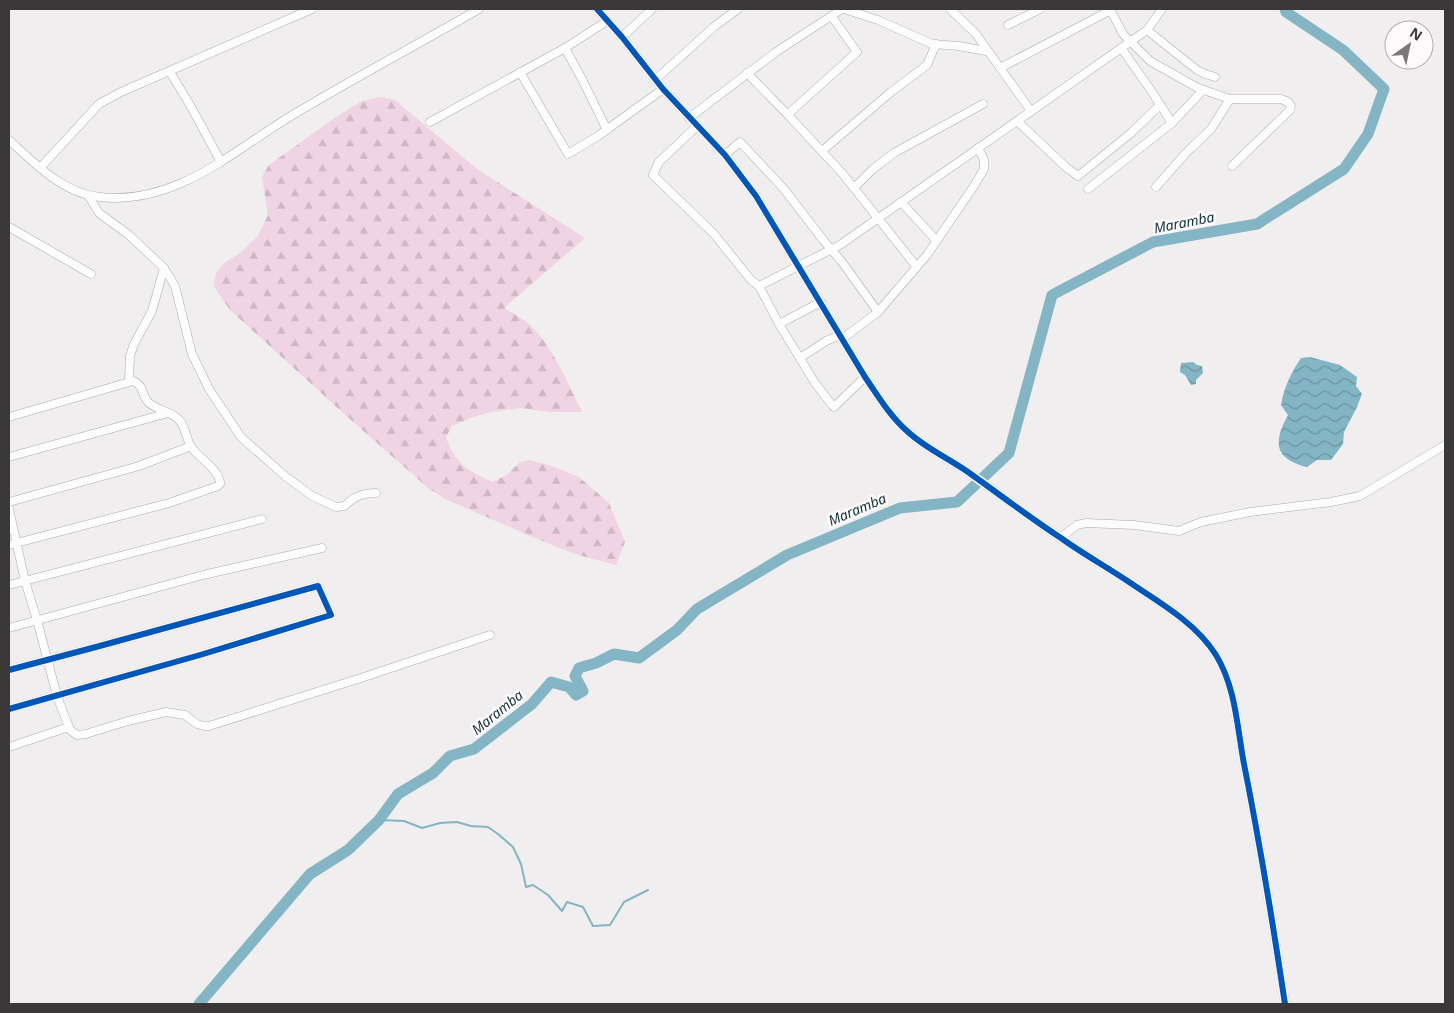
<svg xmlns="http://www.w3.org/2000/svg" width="1454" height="1013" font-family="'Noto Sans',sans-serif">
	<defs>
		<pattern id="forest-firs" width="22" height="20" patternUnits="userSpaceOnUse" patternTransform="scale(1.25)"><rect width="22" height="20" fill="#f1d4e3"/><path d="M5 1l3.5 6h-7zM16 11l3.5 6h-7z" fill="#cfb7c4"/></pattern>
		<pattern id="water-waves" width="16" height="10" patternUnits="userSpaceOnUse" patternTransform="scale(1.25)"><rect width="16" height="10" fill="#83b5c4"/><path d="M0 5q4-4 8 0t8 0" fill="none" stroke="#6c94a0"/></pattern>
	</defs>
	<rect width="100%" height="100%" fill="#f0eeef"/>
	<path fill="url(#forest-firs)" d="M 381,97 L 395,100 L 477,169 L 585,238 L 504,308 C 513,313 522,318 530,325 C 551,344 569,385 582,412 L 550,412 L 521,408 L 491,412 L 471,418 L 452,426 L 446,437 C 454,463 469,472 493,482 L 508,474 L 520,462 L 529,460 L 552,466 L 579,477 L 609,503 L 625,542 L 616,565 L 575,554 L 535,538 L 445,499 L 428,488 L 342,412 L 230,310 L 214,287 L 216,273 L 224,263 L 240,253 L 258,236 L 268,215 L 262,177 L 269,165 L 336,117 L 362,101 Z"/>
	<g fill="url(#water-waves)">
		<path d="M 1310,357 L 1340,365 L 1357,377 L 1356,386 L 1362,394 L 1357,407 L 1344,432 L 1343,444 L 1331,460 L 1317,460 L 1307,467 C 1274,459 1273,442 1288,415 L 1281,405 C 1284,387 1291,373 1301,358 Z"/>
		<polygon points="1193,362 1197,365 1202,366 1203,373 1196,380 1196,384 1191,385 1185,375 1180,372 1181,363"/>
	</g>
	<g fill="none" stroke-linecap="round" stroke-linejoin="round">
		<polyline stroke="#83b5c4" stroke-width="2" points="379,820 404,821 422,828 440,823 457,822 471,826 488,827 498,834 513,847 521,864 526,887 533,885 548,895 562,911 567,902 583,907 593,926 610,925 624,902 648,890"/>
		<polyline stroke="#83b5c4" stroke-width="11" points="199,1004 310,874 348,850 379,820 398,794 433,773 450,756 474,749 532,704 551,682 569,687 576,695 583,691 575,676 579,668 596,663 614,654 639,658 677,630 697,609 787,555 900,508 957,502 1009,453 1052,295 1153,242 1257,224 1344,169 1368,134 1384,89 1343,50 1286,12 1285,9"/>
		<defs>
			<g id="minor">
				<path d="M 597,9 L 622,37 L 663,89 L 725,155 L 756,196 L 865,377 C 878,396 890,416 907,431 C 925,448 948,458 968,472 C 999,494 1029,517 1061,538 C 1083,554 1107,567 1129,582 C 1159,602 1196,623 1216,655 C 1236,688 1237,727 1244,764 C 1260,844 1273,924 1285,1004"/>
				<polyline points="844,9 878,20 932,44 959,46 986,51"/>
				<polyline points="950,9 976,34 1031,111"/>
				<polyline points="1110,9 1123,34 1150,61 1198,88 1230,99 1281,99 1288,102 1291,106 1290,110 1232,166"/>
				<polyline points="1008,25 1040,9"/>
				<polyline points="1147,30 1162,9"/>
				<polyline points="622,37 652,9"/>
				<polyline points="565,48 583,81 607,130"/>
				<polyline points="1122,49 1150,89 1172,123"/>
				<polyline points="1000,68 1111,10"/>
				<polyline points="170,72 190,105 221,162"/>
				<polyline points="520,72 568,154 598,136 663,89"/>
				<polyline points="747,73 789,116 842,173 916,266"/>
				<polyline points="655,80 716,25 738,9"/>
				<polyline points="788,114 857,52 832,17"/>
				<polyline points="689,118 776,52 842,9"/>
				<polyline points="1017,121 1067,168 1078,176 1131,133 1160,105"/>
				<polyline points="430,122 565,48 607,21"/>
				<polyline points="697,126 659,162 653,175 714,234 751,280 759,286 840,245 1147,30 1197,70 1205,74 1215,77"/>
				<path d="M 9,140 C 34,163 64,194 100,197 C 179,206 238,146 301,110 C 360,75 420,43 479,9"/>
				<polyline points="822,151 891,92 927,65 936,44"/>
				<polyline points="725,155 740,142 784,189 824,241 842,262 878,312"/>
				<polyline points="41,167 99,104 121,92 312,9"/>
				<polyline points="1156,187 1186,153 1211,129 1230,99"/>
				<polyline points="854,188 873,169 894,153 983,104"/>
				<polyline points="1088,189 1172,123 1203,90"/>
				<path d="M 88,195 L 99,213 L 129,235 L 164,268 L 175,286 L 192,354 L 209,389 L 241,437 L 285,476 L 312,496 L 336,507 L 345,506 C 353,496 363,493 376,493"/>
				<polyline points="901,202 936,240"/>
				<polyline points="9,227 91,274"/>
				<polyline points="759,286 779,324 815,383 832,405 834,407 865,377"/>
				<polyline points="779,324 821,302"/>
				<polyline points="842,339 878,312 927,255 974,186 984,169 984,160 978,148"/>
				<polyline points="800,358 826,341 840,335"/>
				<polyline points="129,381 130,356 134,344 152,311 164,268"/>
				<path d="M 9,417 L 133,381 C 145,386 141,395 148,402 C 155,409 168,411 176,417 C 186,424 185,438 192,448 C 199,458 221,471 220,484 L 218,486 L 169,503 L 9,545"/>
				<polyline points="9,457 168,413"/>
				<polyline points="9,502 139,466 191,446"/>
				<polyline points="9,509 25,581 37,620 57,696 70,730 77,735 86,734 128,721 166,712 185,715 197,724 204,726 209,726 358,679 490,635"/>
				<polyline points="1060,538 1077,525 1086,523 1134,525 1179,531 1201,522 1250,512 1331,502 1360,496 1445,445"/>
				<polyline points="9,585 262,519"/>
				<polyline points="9,628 203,575 322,548"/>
				<polyline points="9,670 96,647 318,586 331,615 200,655 9,709"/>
				<polyline points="9,747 69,727"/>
			</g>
		</defs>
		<use href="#minor" stroke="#adabac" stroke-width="9"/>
		<use href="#minor" stroke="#fdfcfd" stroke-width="8"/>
		<defs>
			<g id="cycleway">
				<path d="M 597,9 L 622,37 L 663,89 L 725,155 L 756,196 L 865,377 C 878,396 890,416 907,431 C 925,448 948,458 968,472 C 999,494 1029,517 1061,538 C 1083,554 1107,567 1129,582 C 1159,602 1196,623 1216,655 C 1236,688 1237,727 1244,764 C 1260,844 1273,924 1285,1004"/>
				<polyline points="9,670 96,647 318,586 331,615 200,655 9,709"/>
			</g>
		</defs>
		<use href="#cycleway" stroke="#fefafc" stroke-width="9"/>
		<use href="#cycleway" stroke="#0057b8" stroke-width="6"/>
	</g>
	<g text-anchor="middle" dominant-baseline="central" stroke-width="5" stroke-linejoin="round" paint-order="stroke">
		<g font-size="14" font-style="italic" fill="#10343e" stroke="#fefafc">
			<text transform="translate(1184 222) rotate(-11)">Maramba</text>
			<text transform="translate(857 509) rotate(-23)">Maramba</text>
			<text transform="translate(497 712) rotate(-39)">Maramba</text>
		</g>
	</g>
	<rect width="1454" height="1013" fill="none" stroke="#3a3839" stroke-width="20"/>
	<g transform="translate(1409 45) rotate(33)"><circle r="24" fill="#fefafc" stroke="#b0acae"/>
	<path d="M0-4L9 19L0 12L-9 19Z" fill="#7a7879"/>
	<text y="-8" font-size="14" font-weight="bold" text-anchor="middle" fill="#3a3839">N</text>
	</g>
</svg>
